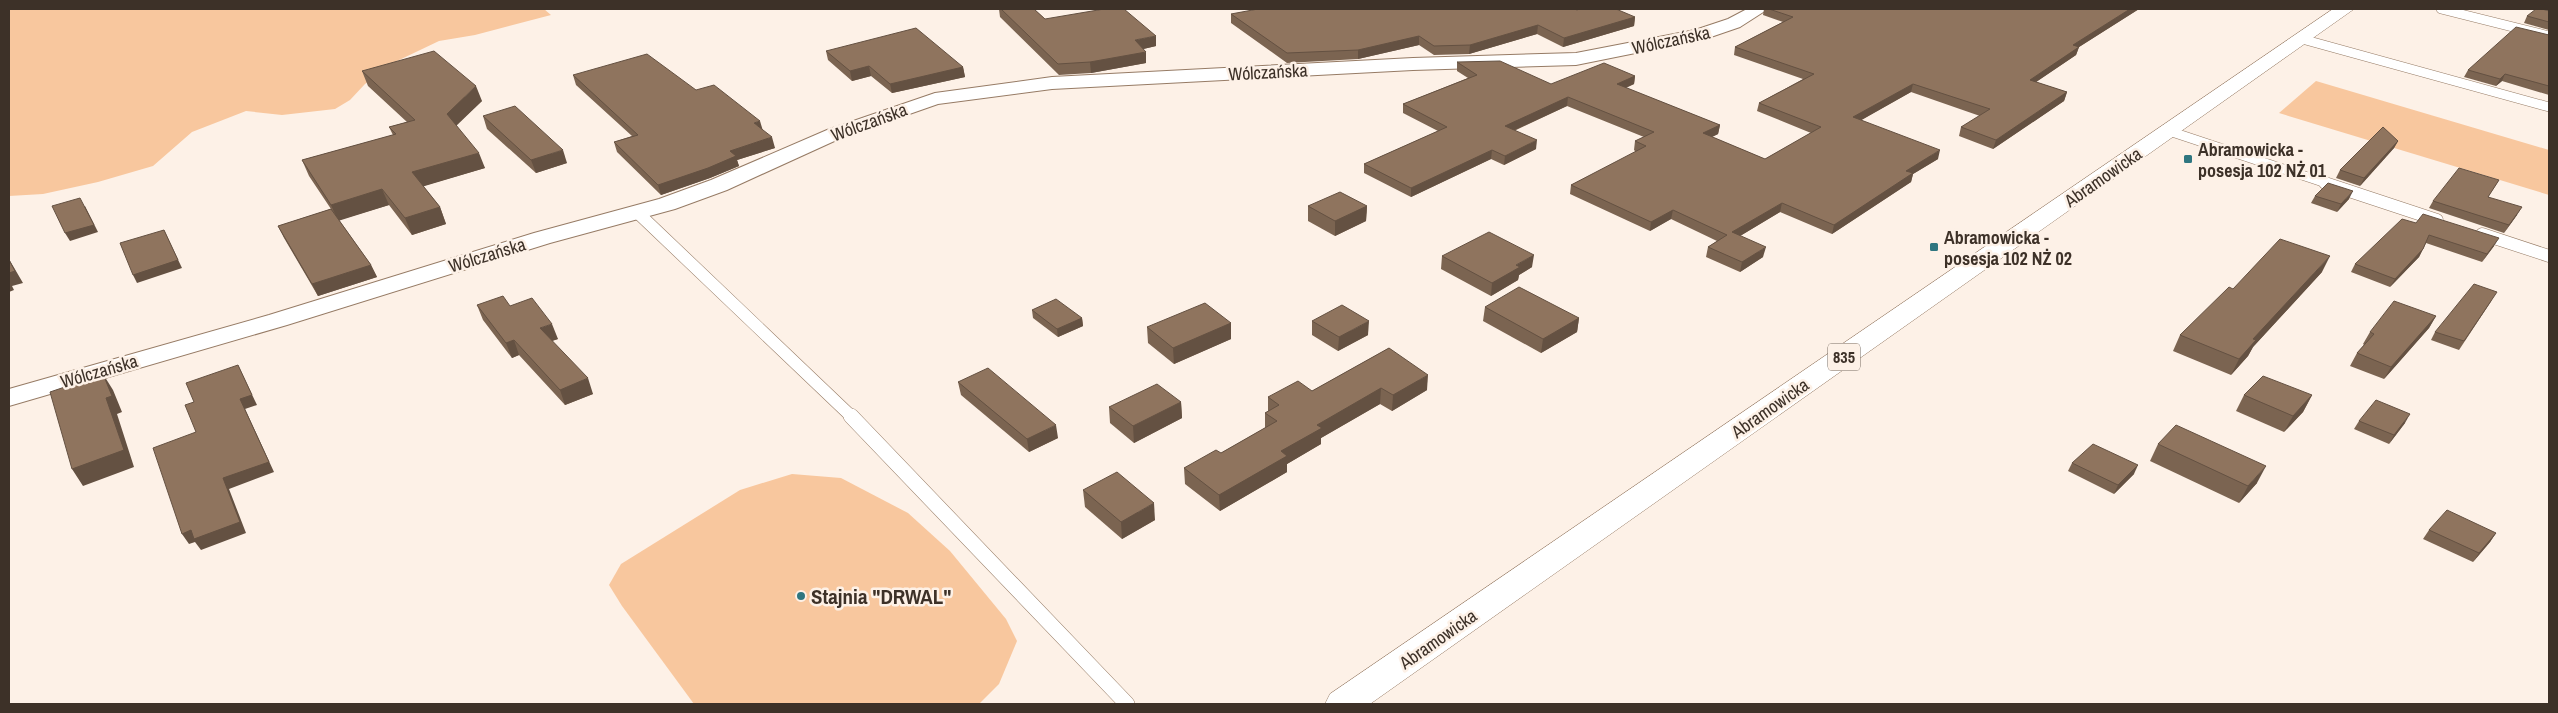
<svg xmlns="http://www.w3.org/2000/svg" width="2558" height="713" font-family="'Archivo Narrow',sans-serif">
	<rect width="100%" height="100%" fill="#fdf1e7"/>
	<g fill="#f8c79e">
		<polygon points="9,9 544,9 551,15 475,35 439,41 395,62 365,84 350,100 335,109 282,115 246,111 192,132 153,166 98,182 43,194 9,196"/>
		<polygon points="2316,81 2549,150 2549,195 2279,113"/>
		<polygon points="792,474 841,478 908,513 950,551 1006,619 1017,641 999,684 979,704 694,704 622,606 609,585 621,564 740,490"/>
	</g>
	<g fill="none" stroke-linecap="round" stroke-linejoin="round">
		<defs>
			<g id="lane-far2">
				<polyline points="2441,9 2549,36"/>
				<polyline points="2302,39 2549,107"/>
				<polyline points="2169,131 2329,184"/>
			</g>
			<g id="lane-far1">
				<polyline points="2325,183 2437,220"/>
				<polyline points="638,213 852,417"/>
				<polyline points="2482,234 2549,256"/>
			</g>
			<polyline id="lane" points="851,416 1127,704"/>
			<polygon id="street" points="1747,9 1768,9 1740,27 1705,39 1576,65 1413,70 1052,89 938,104 841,138 727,190 675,209 550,243 287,325 9,406 9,389 269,315 534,233 659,199 711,180 827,130 935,93 1052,77 1413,58 1576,53 1695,30 1728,19"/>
			<polygon id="primary" points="2333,9 2354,9 1370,704 1325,704 1330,694"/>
		</defs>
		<use href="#lane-far2" stroke="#967b65" stroke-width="10"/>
		<use href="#lane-far1" stroke="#967b65" stroke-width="13"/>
		<use href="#lane" stroke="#967b65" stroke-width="16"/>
		<use href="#street" stroke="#967b65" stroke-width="2"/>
		<use href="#primary" stroke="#967b65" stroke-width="1"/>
		<use href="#lane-far2" stroke="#fff" stroke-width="9"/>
		<use href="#lane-far1" stroke="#fff" stroke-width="12"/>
		<use href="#lane" stroke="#fff" stroke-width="15"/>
		<use href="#street" fill="#fff" fill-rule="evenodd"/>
		<use href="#primary" fill="#fff" fill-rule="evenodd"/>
	</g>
	<g fill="#7b6451">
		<polygon points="999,9 1034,9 1045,19 1156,46 1143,49 1146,63 1091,73 1059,75 1000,17"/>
		<polygon points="1764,9 2139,9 2079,47 2076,55 2036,82 2067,92 2064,101 1993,149 1959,136 1961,127 1980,116 1911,92 1861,120 1938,159 1913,174 1911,182 1832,234 1780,212 1740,236 1763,257 1740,272 1706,257 1708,247 1717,241 1671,219 1650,231 1570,194 1571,185 1636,152 1634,150 1635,141 1644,137 1567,106 1514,131 1536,149 1504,165 1491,159 1411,197 1364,173 1364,164 1438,131 1403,113 1403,104 1468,78 1457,71 1457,62 1551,84 1635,76 1634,84 1626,88 1720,125 1718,134 1712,137 1765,159 1811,133 1757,111 1759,103 1803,79 1734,55 1735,47 1783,22 1763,15"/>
		<polygon points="1577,10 1635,17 1634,26 1563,47 1537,34 1469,54 1434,55 1419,45 1358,59 1287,63 1231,23 1231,14"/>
		<polygon points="2549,11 2549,30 2524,23 2527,16"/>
		<polygon points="2549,35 2549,95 2502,81 2496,86 2464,77 2468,70"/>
		<polygon points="826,51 963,67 965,77 892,93 871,76 852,81 828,60"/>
		<polygon points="362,71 482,101 456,125 485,168 423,186 440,207 446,224 412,235 389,205 339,220 371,265 377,277 318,296 284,238 278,226 331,209 309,176 302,160 393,135 389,127 407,122 368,86"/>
		<polygon points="573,75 696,90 762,130 775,148 737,160 739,166 710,178 661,195 617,152 614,142 632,136 576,85"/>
		<polygon points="483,116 567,163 536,173 487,129"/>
		<polygon points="2398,141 2394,148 2360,186 2336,178 2340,170"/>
		<polygon points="2499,180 2488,197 2517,215 2504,233 2429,208 2433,201"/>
		<polygon points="2315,196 2349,199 2337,212 2311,203"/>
		<polygon points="1308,206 1367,206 1366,221 1335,236 1308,221"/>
		<polygon points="2416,223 2494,246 2482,262 2426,243 2419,257 2390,287 2351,272 2355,264"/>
		<polygon points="1442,256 1532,267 1519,275 1518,280 1491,296 1441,269"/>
		<polygon points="2322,272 2253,347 2248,356 2231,375 2173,351 2180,335 2233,289"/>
		<polygon points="2492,300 2459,350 2431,340 2435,332"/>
		<polygon points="477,305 510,306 558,339 552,341 593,394 565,405 519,355 512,358 483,320"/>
		<polygon points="1485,307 1579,318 1577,332 1541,353 1483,321"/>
		<polygon points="1032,310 1082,318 1083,326 1058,337 1033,318"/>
		<polygon points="2436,316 2429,328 2384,379 2350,366 2357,353 2364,345 2363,344 2370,332"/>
		<polygon points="1312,321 1368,335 1338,351 1312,335"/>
		<polygon points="1231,323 1231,339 1174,364 1148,343 1147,327"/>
		<polygon points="1389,348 1427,390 1392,411 1380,404 1321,438 1321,444 1287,464 1287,472 1220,511 1185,484 1184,468 1221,453 1265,428 1265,413 1268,411 1268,397 1312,391"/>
		<polygon points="958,382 1058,438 1029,452 961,395"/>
		<polygon points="2244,395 2312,395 2303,412 2284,432 2236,411"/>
		<polygon points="1181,402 1182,418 1134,443 1110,423 1109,407"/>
		<polygon points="2359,421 2405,423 2389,444 2354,429"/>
		<polygon points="2158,444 2257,483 2239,503 2150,461"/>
		<polygon points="2072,463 2134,474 2114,494 2068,471"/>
		<polygon points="1083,490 1155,520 1122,539 1085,507"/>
		<polygon points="2429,530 2496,533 2490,542 2473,562 2423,539"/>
	</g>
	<g fill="#645142">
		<polygon points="2130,9 2139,9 2079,47 2076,55 2027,88 2030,80 2073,45"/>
		<polygon points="1635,17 1634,26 1563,47 1564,38"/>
		<polygon points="1538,25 1537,34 1469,54 1470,45"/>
		<polygon points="1156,36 1156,46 1135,51 1135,40"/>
		<polygon points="1419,36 1419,45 1358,59 1358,50"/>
		<polygon points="1146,52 1146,63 1091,73 1090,62"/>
		<polygon points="869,66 871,76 852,81 850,71"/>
		<polygon points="963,67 965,77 892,93 890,84"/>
		<polygon points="2505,74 2502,81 2496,86 2500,79"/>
		<polygon points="1635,76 1634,84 1615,92 1617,84"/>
		<polygon points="1913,84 1911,92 1851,126 1853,117"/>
		<polygon points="476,86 482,101 453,129 447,114"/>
		<polygon points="2067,92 2064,101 1993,149 1996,140"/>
		<polygon points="1568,97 1567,106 1504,135 1505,126"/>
		<polygon points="760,121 763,131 754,123"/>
		<polygon points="1720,125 1718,134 1701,142 1703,133"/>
		<polygon points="772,137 775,148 737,160 739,166 710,178 661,195 658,185 730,151"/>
		<polygon points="1537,140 1536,149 1504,165 1505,156"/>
		<polygon points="2398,141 2394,148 2360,186 2364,178"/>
		<polygon points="563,150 567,163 536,173 531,160"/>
		<polygon points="1492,150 1491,159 1411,197 1411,188"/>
		<polygon points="1940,150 1938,159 1913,174 1911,182 1832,234 1834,225 1906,171"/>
		<polygon points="479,153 485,168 418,188 412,172"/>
		<polygon points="382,189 389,205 338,221 331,205"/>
		<polygon points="2353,191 2349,199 2337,212 2341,204"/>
		<polygon points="1782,203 1780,212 1730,242 1732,232"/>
		<polygon points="85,206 98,232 70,241 65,233"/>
		<polygon points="1367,206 1366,221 1335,236 1335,221"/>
		<polygon points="440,207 446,224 412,235 405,218"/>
		<polygon points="2522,207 2517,215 2504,233 2509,225"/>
		<polygon points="1673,210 1671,219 1650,231 1651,222"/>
		<polygon points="164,230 182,268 137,283 133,275"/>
		<polygon points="2499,238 2494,246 2482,262 2487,254"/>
		<polygon points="1766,247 1763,257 1740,272 1742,262"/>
		<polygon points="2423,249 2419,257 2390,287 2395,279"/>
		<polygon points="1534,255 1532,267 1519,275 1518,280 1491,296 1492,283 1516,265"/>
		<polygon points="2330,256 2322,272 2253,347 2248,356 2231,375 2239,359 2253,339"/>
		<polygon points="9,259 23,283 12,286 14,290 9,292"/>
		<polygon points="371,265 377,277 318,296 312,284"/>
		<polygon points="2436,316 2429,328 2384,379 2391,367"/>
		<polygon points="1082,318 1083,326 1058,337 1057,329"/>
		<polygon points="1579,318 1577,332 1541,353 1543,339"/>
		<polygon points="1369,321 1368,335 1338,351 1339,337"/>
		<polygon points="1231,323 1231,339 1174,364 1173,348"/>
		<polygon points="552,324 558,339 545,343 540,328"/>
		<polygon points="514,340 519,355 512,358 506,343"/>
		<polygon points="238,365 257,405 245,409 274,472 229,489 246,533 201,550 195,542 189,544 182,534 223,478 240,399"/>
		<polygon points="103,374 113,390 122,412 117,414 134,467 83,486 72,469 106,398"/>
		<polygon points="1428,375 1427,390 1392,411 1393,395"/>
		<polygon points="588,378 593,394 565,405 560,390"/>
		<polygon points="1381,388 1380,404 1321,438 1321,444 1287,464 1287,472 1220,511 1219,495 1317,425"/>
		<polygon points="2312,395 2303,412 2284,432 2293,416"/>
		<polygon points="1181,402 1182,418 1134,443 1133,426"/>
		<polygon points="2410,414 2405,423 2389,444 2394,435"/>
		<polygon points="1056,425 1058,438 1029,452 1027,439"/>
		<polygon points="2138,465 2134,474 2114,494 2118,485"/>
		<polygon points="2266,466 2257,483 2239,503 2248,486"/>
		<polygon points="1154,503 1155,520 1122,539 1121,522"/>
		<polygon points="2496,533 2490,542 2473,562 2479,553"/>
	</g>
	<g fill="#8f745e" stroke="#645142">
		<polygon points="1001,9 1034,9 1045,19 1104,9 1124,9 1156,36 1135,40 1146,52 1090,62 1058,64"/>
		<polygon points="1258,9 1575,9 1577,10 1579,9 1616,9 1635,17 1564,38 1538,25 1470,45 1434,46 1419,36 1358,50 1287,53 1231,14"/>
		<polygon points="1769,9 2130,9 2073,45 2079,47 2030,80 2067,92 1996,140 1961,127 1990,109 1913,84 1853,117 1940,150 1906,171 1913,173 1834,225 1782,203 1732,232 1766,247 1742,262 1708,247 1727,235 1673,210 1651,222 1571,185 1646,146 1635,141 1654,132 1568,97 1505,126 1537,140 1505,156 1492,150 1411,188 1364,164 1447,127 1403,104 1477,75 1457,62 1500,61 1551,84 1604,63 1635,76 1617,84 1720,125 1703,133 1765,159 1821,127 1759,103 1814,74 1735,47 1793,17"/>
		<polygon points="2536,9 2542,9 2549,11 2549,22 2527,16"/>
		<polygon points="2516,27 2549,35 2549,86 2505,74 2500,79 2468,70"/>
		<polygon points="916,28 963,67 890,84 869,66 850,71 826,51"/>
		<polygon points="434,51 476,86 447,114 479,153 412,172 440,207 405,218 382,189 331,205 302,160 396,134 389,127 415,120 362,71"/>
		<polygon points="647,54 696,90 714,85 760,121 754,123 772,137 730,151 736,156 708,168 658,185 614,142 638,135 573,75"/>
		<polygon points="515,106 563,150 531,160 483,116"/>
		<polygon points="2383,127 2398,141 2364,178 2340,170"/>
		<polygon points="2459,168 2499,180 2488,197 2522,207 2509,225 2433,201"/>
		<polygon points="2328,183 2353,191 2341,204 2315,196"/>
		<polygon points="1340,192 1367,206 1335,221 1308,206"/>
		<polygon points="80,198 94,225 65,233 52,206"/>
		<polygon points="331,209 371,265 312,284 278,226"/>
		<polygon points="2423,214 2499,238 2487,254 2429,235 2423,249 2395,279 2355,264 2402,219 2416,223"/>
		<polygon points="164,230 178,260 133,275 120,243"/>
		<polygon points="1489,232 1534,255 1516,265 1520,267 1492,283 1442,256"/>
		<polygon points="2280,239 2330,256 2253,339 2256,340 2239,359 2180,335 2229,287 2233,289"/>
		<polygon points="9,260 15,271 9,273"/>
		<polygon points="2474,284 2497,292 2464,341 2435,332"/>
		<polygon points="1519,287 1579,318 1543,339 1485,307"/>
		<polygon points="503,296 510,306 532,298 552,324 540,328 588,378 560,390 514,340 506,343 477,305"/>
		<polygon points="1056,299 1082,318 1057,329 1032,310"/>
		<polygon points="2394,301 2436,316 2391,367 2357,353 2374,334 2370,332"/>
		<polygon points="1205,303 1231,323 1173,348 1147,327"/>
		<polygon points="1342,305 1369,321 1339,337 1312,321"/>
		<polygon points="1389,348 1428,375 1393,395 1381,388 1317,425 1322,428 1281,451 1287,456 1219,495 1184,468 1216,450 1221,453 1277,421 1265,413 1279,405 1268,397 1298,381 1312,391"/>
		<polygon points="238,365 252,395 240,399 269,462 223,478 240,522 194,539 191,530 182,534 153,448 196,432 185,405 194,402 186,383"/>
		<polygon points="988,368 1056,425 1027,439 958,382"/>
		<polygon points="103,374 112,396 106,398 124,450 72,469 50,392"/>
		<polygon points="2263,376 2312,395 2293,416 2244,395"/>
		<polygon points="1157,384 1181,402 1133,426 1109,407"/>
		<polygon points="2376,400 2410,414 2394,435 2359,421"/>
		<polygon points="2176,425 2266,466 2248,486 2158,444"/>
		<polygon points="2093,444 2138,465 2118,485 2072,463"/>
		<polygon points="1117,472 1154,503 1121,522 1083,490"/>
		<polygon points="2447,510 2496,533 2479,553 2429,530"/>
	</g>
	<g fill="#2f7680" stroke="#fdf1e7" stroke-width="2">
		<rect x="2183" y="154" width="10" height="10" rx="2.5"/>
		<rect x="1929" y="242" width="10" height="10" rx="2.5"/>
		<circle cx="801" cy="596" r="5"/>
	</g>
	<g text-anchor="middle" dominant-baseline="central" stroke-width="5" stroke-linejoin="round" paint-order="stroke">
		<rect fill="#fdf1e7" stroke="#776b61" stroke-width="1" x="1828" y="343.5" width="32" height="27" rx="4"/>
		<g font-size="16" font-weight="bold" fill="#3d3128">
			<text x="1844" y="357">835</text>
		</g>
		<g font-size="18" fill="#3d3128" stroke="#fdf1e7">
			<text transform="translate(1671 40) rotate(-12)">Wólczańska</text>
			<text transform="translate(1268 72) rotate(-3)">Wólczańska</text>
			<text transform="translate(869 122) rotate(-20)">Wólczańska</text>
			<text transform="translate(2103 177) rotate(-35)">Abramowicka</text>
			<text transform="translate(487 255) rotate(-17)">Wólczańska</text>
			<text transform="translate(99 371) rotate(-16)">Wólczańska</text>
			<text transform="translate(1770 408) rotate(-35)">Abramowicka</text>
			<text transform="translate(1438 639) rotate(-35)">Abramowicka</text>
		</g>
		<g font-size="18" font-weight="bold" fill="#3d3128" stroke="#fdf1e7" text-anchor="start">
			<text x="2198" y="149">Abramowicka -<tspan x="2198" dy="21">posesja 102 NŻ 01</tspan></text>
			<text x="1944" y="237">Abramowicka -<tspan x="1944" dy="21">posesja 102 NŻ 02</tspan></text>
		</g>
		<g font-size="21" font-weight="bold" fill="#3d3128" stroke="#fdf1e7" text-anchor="start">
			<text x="811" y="596">Stajnia "DRWAL"</text>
		</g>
	</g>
	<rect width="2558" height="713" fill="none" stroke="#3d3128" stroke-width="20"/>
</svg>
